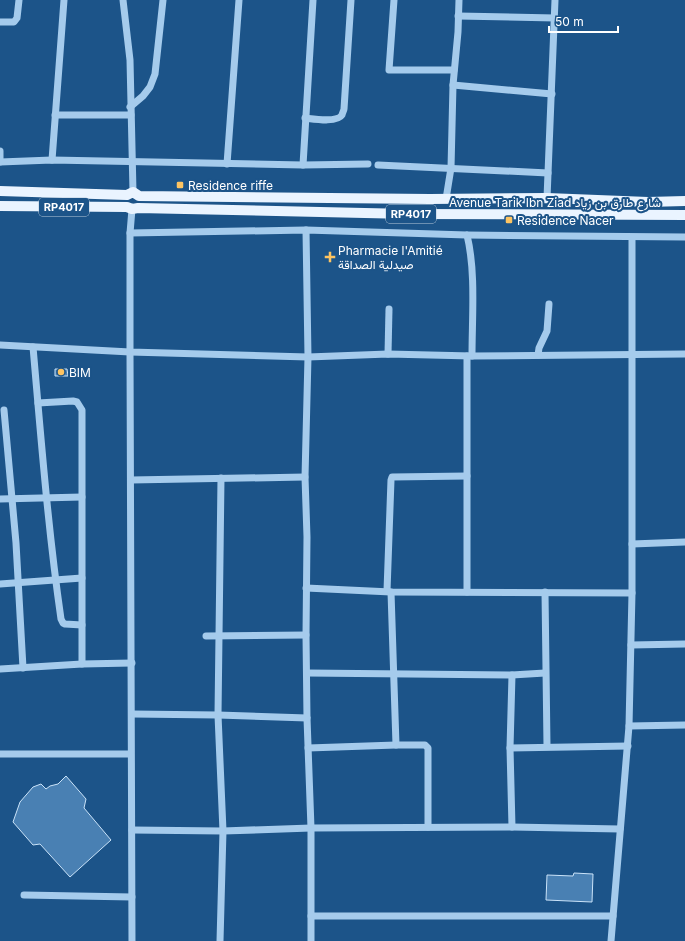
<svg xmlns="http://www.w3.org/2000/svg" width="685" height="941" font-family="Inter,Vazirmatn,sans-serif">
	<rect width="100%" height="100%" fill="#1c5489"/>
	<g fill="#4980b3" stroke="#cae3f9">
		<polygon points="55,369 67,369 68,376 55,376"/>
		<polygon points="66,776 86,799 84,808 111,840 70,877 40,844 33,845 13,822 20,802 33,787 41,784 46,789 50,786 58,784"/>
		<polygon points="574,873 593,874 592,902 546,900 547,875 573,876"/>
	</g>
	<g fill="none" stroke-linecap="round" stroke-linejoin="round">
		<g stroke="#a5cbec" stroke-width="7">
			<polyline points="123,0 130,60 133,192"/>
			<polyline points="394,0 389,70 454,70"/>
			<polyline points="458,16 555,18"/>
			<polyline points="0,22 14,22 17,18 19,0"/>
			<polyline points="453,85 552,94"/>
			<polyline points="130,107 143,96 150,87 155,74 163,0"/>
			<polyline points="55,115 131,115"/>
			<path d="M 305,118 C 314,119 337,123 342,115 C 342,114 344,110 344,109 L 351,0"/>
			<polyline points="0,151 0,162"/>
			<polyline points="52,160 64,0"/>
			<polyline points="0,162 52,160 303,165 368,164"/>
			<polyline points="227,164 239,0"/>
			<polyline points="303,165 313,0"/>
			<polyline points="378,165 548,173"/>
			<polyline points="547,198 555,0"/>
			<polyline points="446,199 451,168 453,85 458,32 459,0"/>
			<polyline points="132,209 130,233 130,352 132,941"/>
			<polyline points="306,230 308,357 305,477 307,537 306,635 307,718 311,828 311,941"/>
			<polyline points="130,233 306,230 467,235 685,237"/>
			<path d="M 467,235 C 476,272 472,317 472,356"/>
			<polyline points="0,345 130,352 308,357 388,354 472,356 685,354"/>
			<path d="M 33,347 C 41,438 48,529 61,619 L 63,623 L 65,624 L 82,625"/>
			<polyline points="388,354 389,309"/>
			<polyline points="538,355 539,348 547,331 549,304"/>
			<polyline points="38,403 73,401 77,402 82,410 82,664"/>
			<polyline points="4,410 16,543 23,668"/>
			<polyline points="131,480 305,477"/>
			<polyline points="0,499 82,497"/>
			<polyline points="632,544 685,542"/>
			<polyline points="0,584 82,578"/>
			<polyline points="306,588 391,592 632,593"/>
			<polyline points="387,591 391,480 392,477 467,476"/>
			<polyline points="391,592 396,745 425,745 428,748 428,827"/>
			<polyline points="467,592 467,356"/>
			<polyline points="545,592 547,746"/>
			<polyline points="206,636 306,635"/>
			<polyline points="631,645 685,644"/>
			<polyline points="0,669 82,664 132,663"/>
			<polyline points="307,673 512,675 545,673"/>
			<polyline points="132,714 218,715 307,718"/>
			<polyline points="629,726 685,725"/>
			<polyline points="308,748 396,745"/>
			<polyline points="510,748 628,746"/>
			<polyline points="0,754 130,754"/>
			<polyline points="512,827 510,748 512,675"/>
			<polyline points="132,830 223,831 311,828 512,827 620,829"/>
			<polyline points="24,895 132,897"/>
			<polyline points="311,916 613,916"/>
			<polyline points="220,941 223,831 218,715 221,478"/>
			<polyline points="611,941 629,726 632,593 632,238"/>
		</g>
		<g stroke="#eaf4ff" stroke-width="10">
			<polyline points="0,191 127,195 133,192 139,196 430,199 547,198 648,202 685,201"/>
			<polyline points="0,206 127,207 132,209 138,208 409,214 685,215"/>
		</g>
	</g>
	<g fill="#fdc462" stroke="#1c5489" stroke-width="1.5">
		<rect x="176" y="181" width="8" height="8" rx="2"/>
		<rect x="505" y="216" width="8" height="8" rx="2"/>
		<path d="M328 251h4v4h4v4h-4v4h-4v-4h-4v-4h4z"/>
		<circle cx="61" cy="372" r="4"/>
	</g>
	<g text-anchor="middle" dominant-baseline="central" stroke-width="4" stroke-linejoin="round" paint-order="stroke">
		<g fill="#1c5489" stroke="#bbccdc" stroke-width="1">
			<rect x="39" y="198" width="50" height="18" rx="3"/>
			<rect x="386" y="205" width="50" height="18" rx="3"/>
		</g>
		<g font-size="11" font-weight="bold" fill="#fff">
			<text x="64" y="207">RP4017</text>
			<text x="411" y="214">RP4017</text>
		</g>
		<g font-size="12" fill="#fff" stroke="#1c5489" text-anchor="start">
			<text x="188" y="185">Residence riffe</text>
			<text x="517" y="220">Residence Nacer</text>
			<text x="338" y="250">Pharmacie l'Amitié<tspan x="338" dy="14">صيدلية الصداقة</tspan></text>
			<text x="69" y="372">BIM</text>
		</g>
		<g font-size="12" fill="#fff" stroke="#1c5489">
			<text x="555" y="202">Avenue Tarik Ibn Ziad شارع طارق بن زياد</text>
		</g>
	</g>
	<path d="M549 26v6h69v-6" fill="none" stroke="#ffffff" stroke-width="2"/>
	<text x="555" y="26" font-size="12" fill="#ffffff" stroke="#1c5489" stroke-width="3" paint-order="stroke">50 m</text>
</svg>
